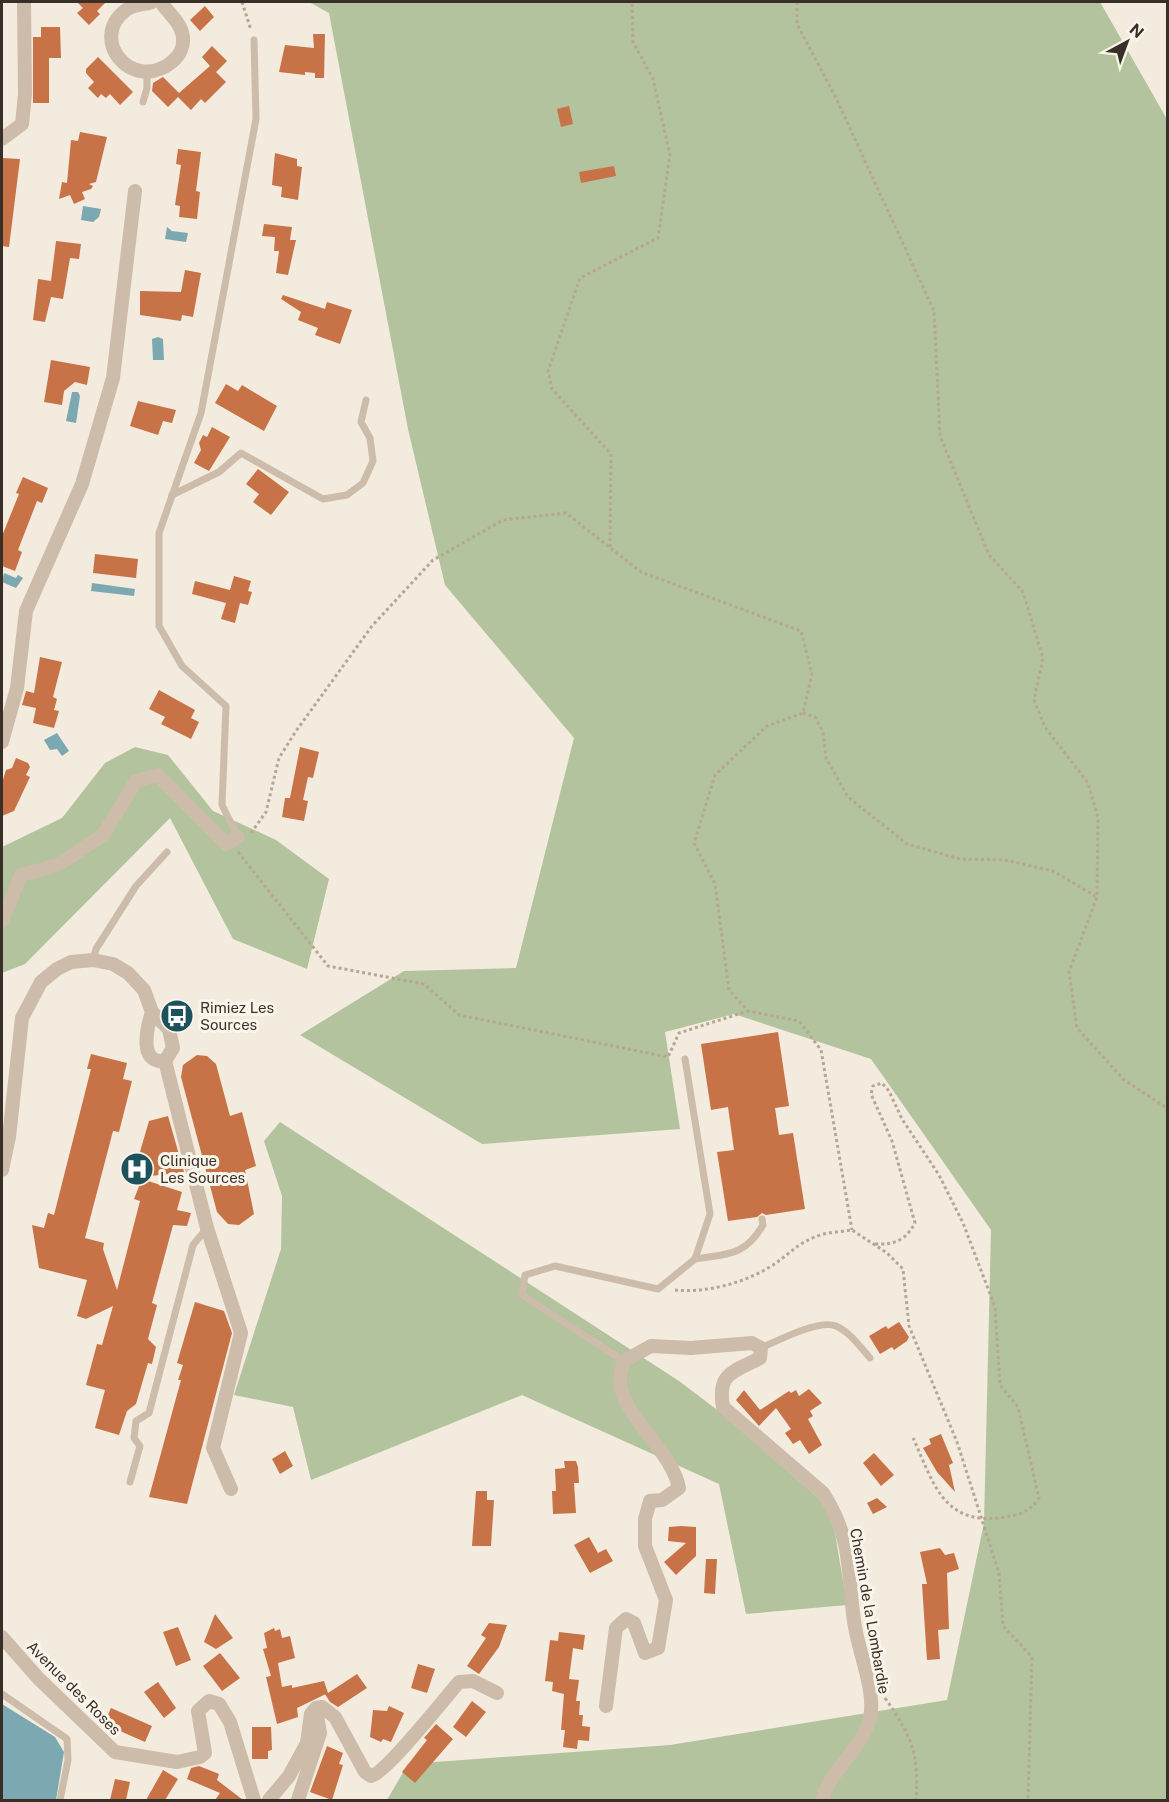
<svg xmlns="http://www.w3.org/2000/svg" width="1169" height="1802" font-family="'Public Sans',sans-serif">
	<rect width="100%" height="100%" fill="#f3ebdd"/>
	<g fill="#b2c39d">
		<polygon points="309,2 1100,2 1168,121 1167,1800 387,1800 408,1764 670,1745 947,1700 984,1523 991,1230 871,1059 734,1014 665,1032 680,1129 482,1144 300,1035 404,971 516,968 574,738 445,585 408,429 329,13"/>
		<polygon points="135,747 168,755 213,811 276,840 329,879 307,969 233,939 170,818 25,964 2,973 2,847 62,818 105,763"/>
		<polygon points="280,1122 679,1381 716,1409 831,1509 847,1605 746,1614 719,1484 522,1395 311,1480 293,1407 234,1395 281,1249 282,1196 264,1141"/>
	</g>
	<g fill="#7ca9b1">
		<polygon points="83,206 101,209 99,217 93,222 81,220"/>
		<polygon points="167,227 172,231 188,233 186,242 165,239"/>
		<polygon points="158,337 163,339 164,360 153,360 152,339"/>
		<polygon points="72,392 78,392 80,396 76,423 66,421"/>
		<polygon points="4,573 16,578 18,575 23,578 16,588 2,582"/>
		<polygon points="92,583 135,589 134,596 91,591"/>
		<polygon points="57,733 69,751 62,756 57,749 50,750 44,740"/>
		<polygon points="2,1704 55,1737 64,1752 56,1800 2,1800"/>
	</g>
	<g fill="#c87347">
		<polygon points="77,2 106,2 97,11 100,14 89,25 77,13 83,8"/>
		<polygon points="205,6 214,17 200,31 190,20"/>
		<polygon points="41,27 60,27 61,58 49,58 49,103 33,103 33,37 41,37"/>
		<polygon points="313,34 325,34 324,78 315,78 315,73 305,72 305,75 279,72 285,45 314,48"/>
		<polygon points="212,46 227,61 216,72 226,82 205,103 201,99 191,110 178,97 168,107 152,91 153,83 163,77 179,93 210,66 202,57"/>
		<polygon points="98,57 133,92 120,105 110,94 106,98 101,94 98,98 88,88 94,82 86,73 86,69"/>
		<polygon points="569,106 573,124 561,127 557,109"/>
		<polygon points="80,132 107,137 96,182 89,184 93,186 91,189 82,192 85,199 74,204 70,195 59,199 62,182 67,183 71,140 78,141"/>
		<polygon points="178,149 201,152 196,191 200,192 197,219 179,217 180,206 175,205 181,165 176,164"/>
		<polygon points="275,153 297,159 297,166 302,167 298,200 281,197 282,187 272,185"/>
		<polygon points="3,158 20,159 9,247 2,246"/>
		<polygon points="614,166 616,176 581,183 579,172"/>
		<polygon points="264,224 292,227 290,240 296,240 288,275 276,273 279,251 274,251 275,237 262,236"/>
		<polygon points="56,241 81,244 79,259 70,258 63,299 51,297 45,322 33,320 38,279 51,281"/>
		<polygon points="185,270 201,273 193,317 182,315 181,321 140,315 140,291 181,292"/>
		<polygon points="283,295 325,309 327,302 352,310 340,344 315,335 318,328 298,320 301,312 281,299"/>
		<polygon points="51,360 90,367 87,385 75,382 64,391 62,405 44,402"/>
		<polygon points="226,384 238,391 242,385 277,406 264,431 215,403"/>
		<polygon points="138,401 176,410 172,423 163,421 158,435 130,426"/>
		<polygon points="212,427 230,437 209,471 194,463 201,450 199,443 203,435 207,437"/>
		<polygon points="258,469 289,492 271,515 253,502 259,494 246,484"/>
		<polygon points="23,477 48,488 42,503 37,501 25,532 18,550 22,552 15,571 2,566 2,536 19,494 16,493"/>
		<polygon points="95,554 138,559 136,578 93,573"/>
		<polygon points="234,576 251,581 248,591 252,592 248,605 240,603 235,623 221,619 226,603 192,594 195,581 230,590"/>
		<polygon points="40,657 62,662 53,697 57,699 54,710 59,711 54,728 33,723 36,708 22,705 26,691 34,693"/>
		<polygon points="159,690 195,710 191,718 199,722 191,739 161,724 165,717 149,709"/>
		<polygon points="300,747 319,752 313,778 308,777 303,800 308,801 304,821 282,817 285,798 290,798"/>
		<polygon points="16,758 28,763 30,767 26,775 30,777 14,811 2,816 2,783 6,770 12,768"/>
		<polygon points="778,1032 789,1106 775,1108 779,1135 793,1133 805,1209 766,1215 762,1213 757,1217 728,1221 717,1152 734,1150 728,1107 711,1110 701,1044"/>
		<polygon points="91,1054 127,1063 123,1079 132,1081 119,1132 113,1131 85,1238 104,1243 103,1249 117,1290 140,1201 134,1199 142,1179 182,1192 177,1210 191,1213 187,1226 173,1225 152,1303 157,1305 148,1339 156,1347 152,1364 148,1363 136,1404 127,1411 119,1435 95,1428 105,1390 86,1385 97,1344 102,1345 113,1306 86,1319 77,1316 87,1280 39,1268 32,1225 44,1228 48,1213 54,1215 91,1069 87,1069"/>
		<polygon points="197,1055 207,1056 216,1064 230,1116 242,1112 256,1166 245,1170 254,1214 239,1225 228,1224 217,1212 181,1077 183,1065"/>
		<polygon points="168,1116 184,1172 143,1177 147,1165 137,1162 149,1121"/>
		<polygon points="195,1302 224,1311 232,1333 187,1504 149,1497 181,1380 178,1380 183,1365 177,1363"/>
		<polygon points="899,1322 909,1337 907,1341 894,1350 892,1347 880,1354 869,1336 886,1326 888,1329"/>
		<polygon points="809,1389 822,1403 810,1411 813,1416 808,1419 822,1445 809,1454 800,1440 793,1444 785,1433 791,1429 776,1408 759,1426 736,1400 744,1390 760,1410 789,1391 791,1393 796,1390 799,1396"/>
		<polygon points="941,1434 953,1463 949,1465 955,1492 937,1472 923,1448 931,1444 929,1439"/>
		<polygon points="285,1451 293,1466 280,1474 272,1459"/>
		<polygon points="874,1453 894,1475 881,1486 863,1463"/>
		<polygon points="564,1461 576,1461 578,1467 579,1483 574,1483 576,1513 553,1514 552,1491 556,1491 555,1469 565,1468"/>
		<polygon points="476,1491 487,1491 487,1500 494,1500 491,1546 472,1546"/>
		<polygon points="877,1498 887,1507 873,1514 867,1503"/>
		<polygon points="681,1526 696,1527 696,1556 676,1575 664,1562 686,1543 668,1541 669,1527"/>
		<polygon points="589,1537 598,1553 606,1549 613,1561 590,1573 574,1545"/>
		<polygon points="940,1548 945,1555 954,1553 959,1569 947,1573 949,1629 938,1630 940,1659 927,1660 922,1584 927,1584 920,1552"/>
		<polygon points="706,1559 717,1559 715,1594 704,1593"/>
		<polygon points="215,1614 233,1638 216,1649 204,1642"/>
		<polygon points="489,1623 507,1625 499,1647 479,1674 467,1666 486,1638 481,1635"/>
		<polygon points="178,1627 191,1660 176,1666 163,1632"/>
		<polygon points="274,1628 275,1631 280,1629 282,1638 290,1636 295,1658 278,1663 282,1687 292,1685 292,1688 324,1681 328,1693 357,1674 367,1688 338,1707 330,1702 325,1694 328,1693 297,1708 298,1717 277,1724 266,1677 271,1676 263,1649 267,1648 264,1633"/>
		<polygon points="559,1632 585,1635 583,1650 573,1648 569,1679 579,1680 576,1701 580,1701 579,1715 583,1715 582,1726 590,1727 589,1741 578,1740 577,1749 563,1747 565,1730 561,1730 564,1694 552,1691 553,1682 545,1681 550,1640 558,1641"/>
		<polygon points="220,1653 240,1678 222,1691 203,1666"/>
		<polygon points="418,1664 435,1669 427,1693 411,1688"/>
		<polygon points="158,1682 176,1708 164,1718 144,1692"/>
		<polygon points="472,1701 486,1712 466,1737 453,1727"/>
		<polygon points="389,1706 404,1713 391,1742 383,1739 381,1742 370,1737 373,1710 387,1711"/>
		<polygon points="111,1708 152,1726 145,1742 104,1724"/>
		<polygon points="436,1724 453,1739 415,1783 402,1772 427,1740 424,1738"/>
		<polygon points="252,1727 271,1727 272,1750 268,1751 268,1759 252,1759"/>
		<polygon points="327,1746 343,1753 339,1764 343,1765 332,1800 310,1792"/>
		<polygon points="199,1766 219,1774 217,1780 243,1800 215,1800 220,1793 187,1779 191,1768"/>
		<polygon points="163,1770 178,1779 165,1800 146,1800"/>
		<polygon points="115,1779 130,1782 126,1800 110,1800"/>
	</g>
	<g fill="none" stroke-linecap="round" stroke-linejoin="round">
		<g stroke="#b7a693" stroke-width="3" stroke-dasharray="3 3" stroke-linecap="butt">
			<polyline points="242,2 251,30"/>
			<polyline points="797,2 797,24 836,98 934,311 940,436 989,555 1023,592 1043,658 1034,700 1045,727 1088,783 1098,818 1097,897 1069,972 1077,1028 1123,1079 1168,1109"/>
			<polyline points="610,547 611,454 552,389 548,371 580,278 658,238 670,155 653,79 633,42 632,2"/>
			<polyline points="803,713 815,717 823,732 826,758 848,797 907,844 960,859 1005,860 1053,871 1097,897"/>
			<polyline points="251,833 266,812 279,758 296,731 372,626 433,560 503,520 566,513 641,572 801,631 812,674 803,713 767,726 715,775 694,843 715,884 729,990 748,1011 799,1021 821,1050 852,1230"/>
			<polyline points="238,852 328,966 424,984 459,1015 668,1057 679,1033 748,1011"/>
			<path d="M 875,1244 C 894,1245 906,1240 915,1223 L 892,1141 L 871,1094 L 873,1086 L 882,1083 L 889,1091 L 902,1119 L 939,1175 L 963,1223 L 995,1307 L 1000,1385 L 1018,1407 L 1039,1498 C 1029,1513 1016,1516 999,1518 C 942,1524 933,1481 913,1438"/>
			<path d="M 675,1290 C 707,1293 745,1283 773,1265 C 787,1256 798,1243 815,1237 C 826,1232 840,1232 852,1230 L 887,1253 L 903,1269 L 909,1326 L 957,1442 L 999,1573 L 1003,1626 L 1032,1657 L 1028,1800"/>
			<path d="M 885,1698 C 912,1737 919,1752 916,1800"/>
		</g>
		<g stroke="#ccbca9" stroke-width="7">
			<polyline points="143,102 147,88 147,73"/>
			<polyline points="172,495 219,472 241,453 323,499 347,495 363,483 373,461 370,438 361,422 366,400"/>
			<polyline points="238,837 222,805 226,706 182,666 159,626 159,533 201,413 256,119 254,40"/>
			<polyline points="93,960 96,949 136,886 167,852"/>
			<path d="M 695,1259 C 728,1254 745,1256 763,1225 L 762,1219"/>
			<path d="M 761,1348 C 777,1341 819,1319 836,1326 C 850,1332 860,1347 870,1358"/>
			<polyline points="624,1361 522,1295 525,1275 555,1266 658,1289 695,1259 710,1214 685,1059"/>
			<polyline points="130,1482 140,1446 134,1438 136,1421 149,1413 193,1245 207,1228"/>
			<polyline points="2,1694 67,1739 68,1760 60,1800"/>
		</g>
		<g stroke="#ccbca9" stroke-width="14">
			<path d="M 152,2 C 143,5 134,4 126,10 C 87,39 133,95 173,61 C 180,55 184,46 183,37 C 181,22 168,13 161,2"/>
			<polyline points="2,139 22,124 25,94 24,2"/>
			<polyline points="2,742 17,688 26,611 82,484 113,378 135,191"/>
			<polyline points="2,921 21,875 58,865 103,835 136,781 158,775 226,844 238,837"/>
			<polyline points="165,1061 207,1228 241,1333 213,1448 231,1489"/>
			<path d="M 2,1170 L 9,1137 L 22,1018 L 41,982 L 57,969 L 71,962 L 93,960 L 113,964 L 128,973 L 144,990 L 152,1012 L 169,1029 L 173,1048 L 165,1061 C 138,1064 147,1028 152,1012"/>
			<polyline points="2,1637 38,1678 115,1752 177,1762 200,1757 205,1753 198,1711 209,1701 219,1704 230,1722 254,1800"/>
			<path d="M 606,1706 L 616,1628 L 626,1619 L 634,1623 L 645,1653 L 658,1648 L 666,1600 L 645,1546 L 645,1519 L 650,1501 L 662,1500 L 679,1488 C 672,1450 618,1412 620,1379 C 620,1373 622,1367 624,1361 L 651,1346 L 691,1348 L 752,1343 L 761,1348 L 760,1358 C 734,1372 717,1372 723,1407 L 823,1493 C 833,1509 841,1526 845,1544 C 851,1571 850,1600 855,1627 C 859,1652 876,1693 870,1717 C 863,1749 830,1769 822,1800"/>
			<path d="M 269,1800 L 289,1776 L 307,1743 L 311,1714 L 316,1708 L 322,1707 L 335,1717 L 365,1772 L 371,1776 C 386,1773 445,1698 459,1682 L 473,1681 L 497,1693"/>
			<polyline points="298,1800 320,1733 316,1710"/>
		</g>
	</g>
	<defs>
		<symbol id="bus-disc" viewBox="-11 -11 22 22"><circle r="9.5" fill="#1d515b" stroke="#faf5ea"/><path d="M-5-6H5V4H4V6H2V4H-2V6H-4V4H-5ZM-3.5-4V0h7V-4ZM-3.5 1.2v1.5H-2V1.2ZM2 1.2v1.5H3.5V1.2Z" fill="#fff"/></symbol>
		<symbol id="hospital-disc" viewBox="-11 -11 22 22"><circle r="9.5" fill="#1d515b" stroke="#faf5ea"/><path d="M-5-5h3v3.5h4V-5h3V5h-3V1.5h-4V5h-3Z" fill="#fff"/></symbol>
	</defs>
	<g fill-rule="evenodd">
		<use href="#bus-disc" x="158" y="997" width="38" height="38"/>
		<use href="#hospital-disc" x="118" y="1150" width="38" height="38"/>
	</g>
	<g text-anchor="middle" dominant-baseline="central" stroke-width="6" stroke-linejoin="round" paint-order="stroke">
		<g font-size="15" fill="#382f29" stroke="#faf5ea" text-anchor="start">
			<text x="200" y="1007">Rimiez Les<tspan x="200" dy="17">Sources</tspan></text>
			<text x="160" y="1160">Clinique<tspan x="160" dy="17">Les Sources</tspan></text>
		</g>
		<g font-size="15" fill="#382f29" stroke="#faf5ea">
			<text transform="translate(870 1611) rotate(80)">Chemin de la Lombardie</text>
			<text transform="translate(74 1688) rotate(45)">Avenue des Roses</text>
		</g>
	</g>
	<rect width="1169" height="1802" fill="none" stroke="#382f29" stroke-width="6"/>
	<g transform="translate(1127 42) rotate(41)" stroke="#faf5ea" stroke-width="4.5" paint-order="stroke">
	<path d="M0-4.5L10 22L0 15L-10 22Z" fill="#382f29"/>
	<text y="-9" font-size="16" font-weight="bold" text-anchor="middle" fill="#382f29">N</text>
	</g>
</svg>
